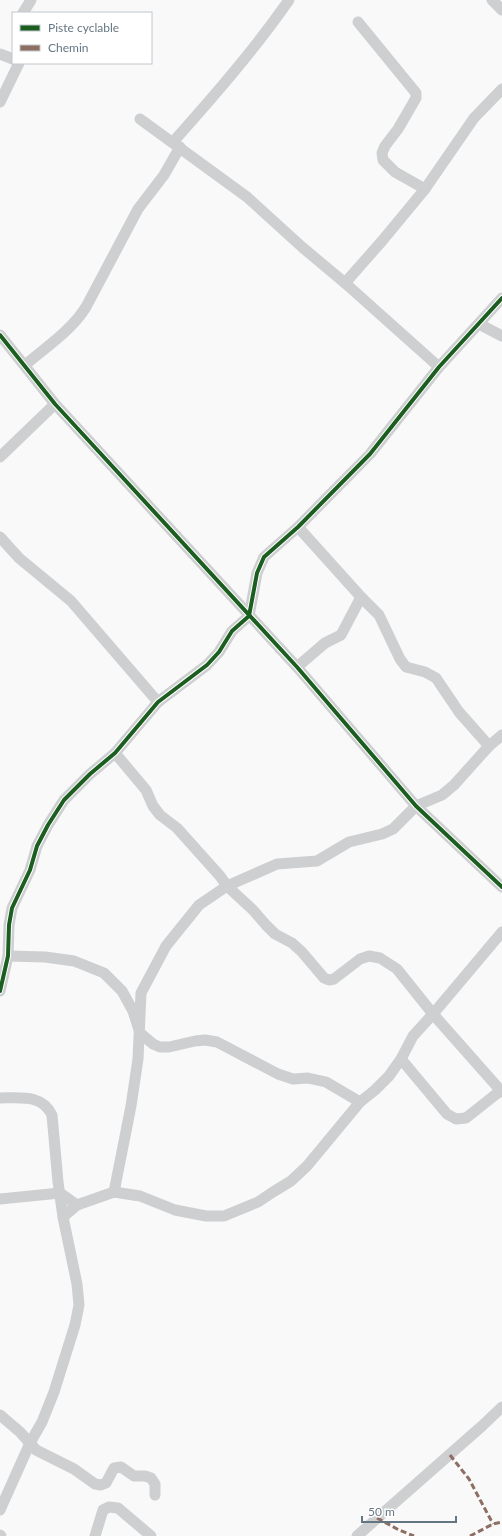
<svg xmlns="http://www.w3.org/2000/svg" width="502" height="1536" font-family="Lato,sans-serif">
	<rect width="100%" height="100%" fill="#f9f9f9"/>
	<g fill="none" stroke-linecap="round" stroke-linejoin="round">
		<g stroke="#cecfd0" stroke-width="11">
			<polyline points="492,0 502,10"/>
			<polyline points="23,13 31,0"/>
			<polyline points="358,22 416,93 416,98 398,129 385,146 382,153 383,160 395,172 425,189"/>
			<polyline points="0,54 13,59"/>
			<polyline points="0,102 19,63"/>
			<polyline points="140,119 247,197 302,247 345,283 439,367"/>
			<path d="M 173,142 C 214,96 254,50 289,0"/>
			<polyline points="345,283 382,241 425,189 474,118 502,89"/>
			<polyline points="479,324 502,336"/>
			<polyline points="0,335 55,404 297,667 416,806 502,887"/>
			<path d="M 25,365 C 46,347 71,331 86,307 L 138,209 L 164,175 L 180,147"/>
			<polyline points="0,457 55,404"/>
			<polyline points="298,527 361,597 379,615 400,659 406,667 425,672 436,678 459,712 489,746"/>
			<polyline points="0,537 19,558 71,601 158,702"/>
			<polyline points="297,667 325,643 341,635 361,597"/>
			<polyline points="115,753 146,790 153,806 160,815 177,828 220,876 227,886 253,910 266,925 275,934 292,943 302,952 324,978 329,980 334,979 360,959 369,956 380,958 397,969 433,1014 502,1092"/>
			<polyline points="8,956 45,957 74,961 104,973 122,991 133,1011 140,1033 153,1044 160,1047 169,1047 195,1041 205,1040 217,1042 278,1074 293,1079 308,1078 326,1082 360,1102"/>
			<polyline points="0,991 8,956 9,925 12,908 30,870 37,846 48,825 64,800 90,774 115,753 158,702 207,665 219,652 232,631 249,616 257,573 264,557 298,527 370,454 439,367 502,298"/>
			<polyline points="401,1059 447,1114 456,1119 466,1118 500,1091"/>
			<path d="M 0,1098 C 20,1098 42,1094 52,1115 L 58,1182 L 63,1217 L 77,1284 L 79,1305 L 75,1325 L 54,1392 L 42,1422 L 30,1443 L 0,1510"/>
			<polyline points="114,1192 131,1106 138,1059 141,993 166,946 199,905 227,886 277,864 317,861 349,842 382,834 393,829 416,806 442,795 454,785 489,746 502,735"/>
			<polyline points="0,1199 60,1193 77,1205"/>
			<polyline points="63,1217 77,1205 114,1192 140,1196 175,1210 206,1216 224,1216 258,1202 273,1192 291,1181 307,1166 360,1102 375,1090 389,1076 401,1059 413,1036 433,1014 502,932"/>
			<polyline points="0,1415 20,1432 36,1450 74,1469 95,1484 101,1485 106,1483 114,1468 121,1467 134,1476 145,1476 151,1478 155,1484 155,1495"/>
			<polyline points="0,1535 1,1536"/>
			<polyline points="95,1536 103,1510 109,1507 118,1508 151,1536"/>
			<polyline points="357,1536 482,1426 502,1407"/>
		</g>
		<g stroke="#8d6e63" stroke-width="3" stroke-dasharray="6 3" stroke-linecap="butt">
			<polyline points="450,1455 469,1479 493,1524"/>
			<polyline points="377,1518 399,1530 414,1536"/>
			<polyline points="470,1536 493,1524 502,1522"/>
		</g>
		<defs>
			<g id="cycleway">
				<polyline points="0,335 55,404 297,667 416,806 502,887"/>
				<polyline points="0,991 8,956 9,925 12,908 30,870 37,846 48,825 64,800 90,774 115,753 158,702 207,665 219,652 232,631 249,616 257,573 264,557 298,527 370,454 439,367 502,298"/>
			</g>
		</defs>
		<use href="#cycleway" stroke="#fff" stroke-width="6"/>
		<use href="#cycleway" stroke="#1b5e20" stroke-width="4"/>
	</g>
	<rect x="12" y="12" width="140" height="52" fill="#ffffff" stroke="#c1c8cd"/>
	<rect x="20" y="25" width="20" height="6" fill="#1b5e20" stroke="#c1c8cd"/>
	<text x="48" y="32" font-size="12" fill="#657683">Piste cyclable</text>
	<rect x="20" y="45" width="20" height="6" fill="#8d6e63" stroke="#c1c8cd"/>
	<text x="48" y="52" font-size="12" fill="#657683">Chemin</text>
	<path d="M362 1516v6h94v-6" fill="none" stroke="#657683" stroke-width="2"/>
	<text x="368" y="1516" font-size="12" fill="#657683" stroke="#ffffff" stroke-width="3" paint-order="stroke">50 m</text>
</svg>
